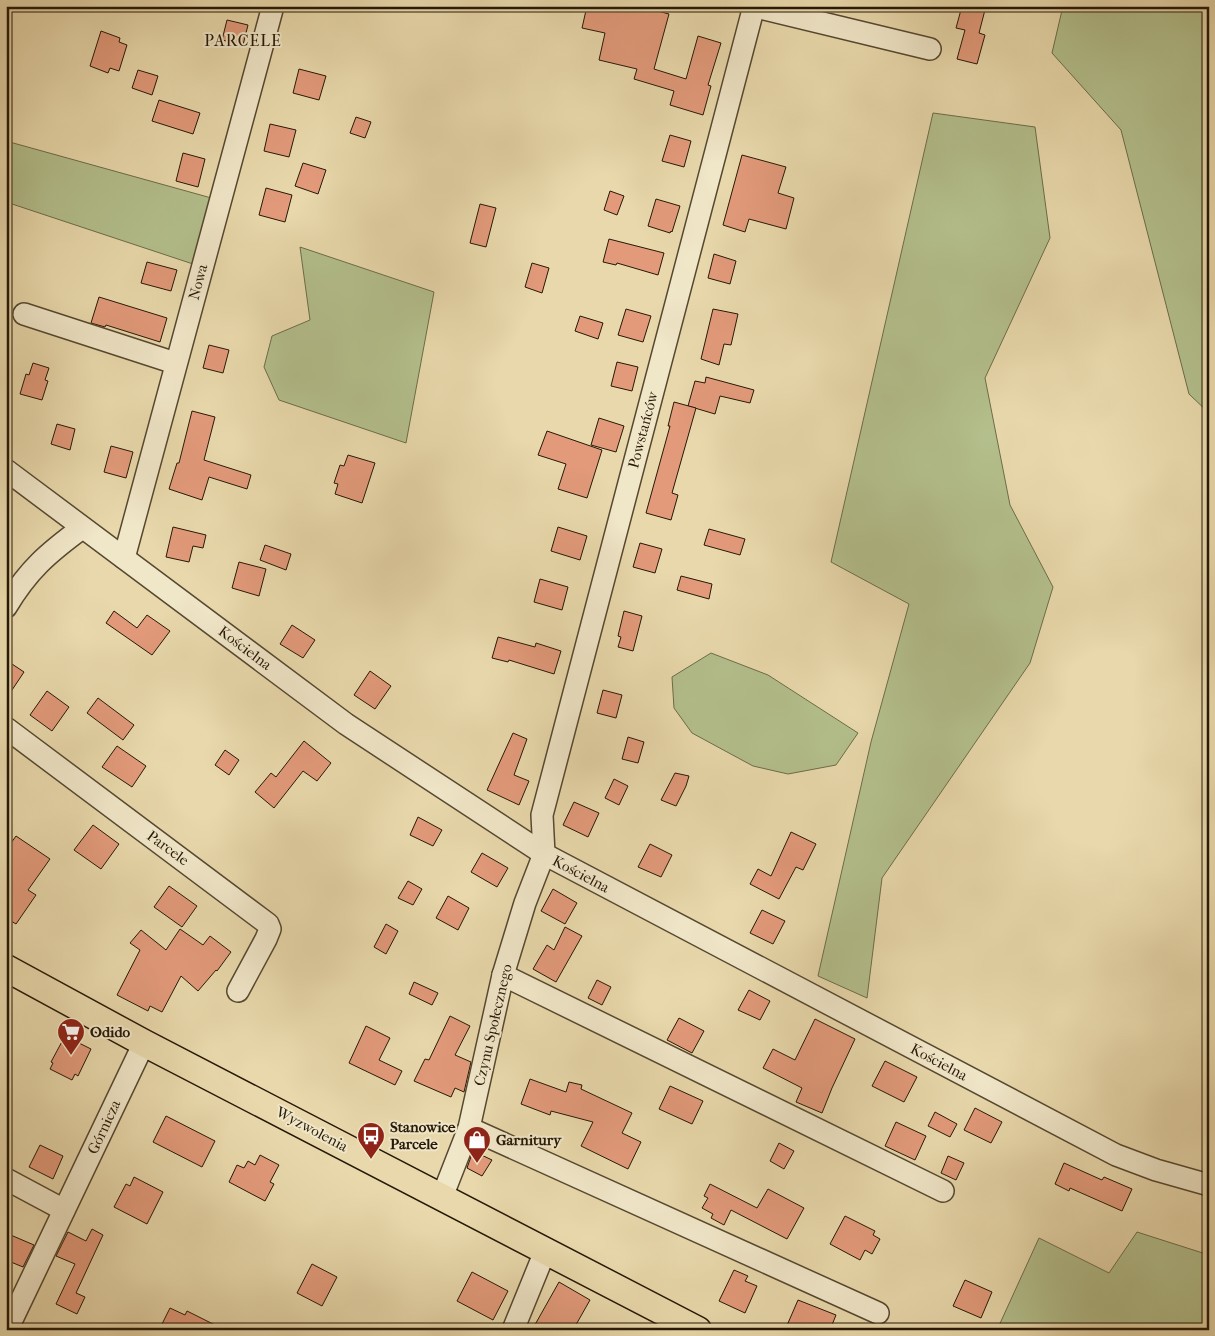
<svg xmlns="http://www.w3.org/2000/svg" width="1215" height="1336" font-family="'IM FELL French Canon',serif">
	<rect width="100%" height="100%" fill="#e8d8ab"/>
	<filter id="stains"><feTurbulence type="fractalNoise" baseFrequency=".004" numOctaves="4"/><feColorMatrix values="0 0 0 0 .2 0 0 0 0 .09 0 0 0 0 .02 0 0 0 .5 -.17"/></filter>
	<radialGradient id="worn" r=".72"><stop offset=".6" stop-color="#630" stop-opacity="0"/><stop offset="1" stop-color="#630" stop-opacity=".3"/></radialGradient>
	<g fill="#b3bf8c" stroke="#6c6c4a">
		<polygon points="1063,6 1197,6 1209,15 1209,413 1189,394 1121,130 1052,53"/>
		<polygon points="933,113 1035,127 1050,238 985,378 1010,505 1053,587 1030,663 882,878 867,998 818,976 871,742 909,604 831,562"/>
		<polygon points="6,141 215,199 196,265 6,202"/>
		<polygon points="300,247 434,292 406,443 279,400 264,367 272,336 310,320"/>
		<polygon points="711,653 768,675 858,733 836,765 788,774 753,766 692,733 674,708 672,677"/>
		<polygon points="1137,1232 1209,1255 1209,1330 997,1330 1039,1238 1109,1273"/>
	</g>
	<g fill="#e29a7a" stroke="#261807">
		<polygon points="587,6 639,6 669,14 654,69 686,79 698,36 721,43 708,85 711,86 703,115 670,105 674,91 634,79 637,69 599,60 605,33 582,28"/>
		<polygon points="962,6 986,6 979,33 985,35 977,64 957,59 965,30 956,28"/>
		<polygon points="227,20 248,25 243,45 222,40"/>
		<polygon points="101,31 120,38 119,42 127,45 119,71 110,68 108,73 90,66"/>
		<polygon points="299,69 326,76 319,100 293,93"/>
		<polygon points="138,70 158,76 152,95 132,88"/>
		<polygon points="159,100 200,113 193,134 152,121"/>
		<polygon points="356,117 371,122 365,138 350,133"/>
		<polygon points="270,124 296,130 289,157 264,151"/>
		<polygon points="670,135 691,141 684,167 662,161"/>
		<polygon points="183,153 205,159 198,187 176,181"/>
		<polygon points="742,155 786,167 778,193 794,198 786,229 749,219 745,232 723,225"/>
		<polygon points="303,163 326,170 318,194 295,186"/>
		<polygon points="266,188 292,195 285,222 259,215"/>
		<polygon points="610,191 624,196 617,215 604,210"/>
		<polygon points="656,199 680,206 672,232 671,231 670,233 648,226"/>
		<polygon points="480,204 496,208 486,247 470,243"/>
		<polygon points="609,239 664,253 658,275 617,263 616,265 603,262"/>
		<polygon points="714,254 736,261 730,284 708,278"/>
		<polygon points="147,262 177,270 171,291 141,283"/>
		<polygon points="532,263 549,268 542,293 525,287"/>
		<polygon points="99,297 167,318 160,342 106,325 105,327 91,323"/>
		<polygon points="626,309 651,316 643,342 618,335"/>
		<polygon points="713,309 738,314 731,345 724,344 719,365 701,359"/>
		<polygon points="580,316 603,323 598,339 575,331"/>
		<polygon points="209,345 229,350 223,373 203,368"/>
		<polygon points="617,362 638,367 632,391 611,386"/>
		<polygon points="33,363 49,368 45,380 48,381 42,400 20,394 26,374 29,375"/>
		<polygon points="706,377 754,390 750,403 720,396 715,414 688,406 695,381 705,383"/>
		<polygon points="674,402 696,408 672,493 678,495 671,520 646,513 670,426 668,426"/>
		<polygon points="192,411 215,417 204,460 251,475 247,489 209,477 202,500 169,489 177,463 179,463"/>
		<polygon points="599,418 624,426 616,452 591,445"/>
		<polygon points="57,424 75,429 70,450 51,444"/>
		<polygon points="547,431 602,450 587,498 558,489 566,464 538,455"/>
		<polygon points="111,446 133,452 126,478 104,472"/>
		<polygon points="348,455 375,463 362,503 335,494 338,484 334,483 340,465 344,466"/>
		<polygon points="173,527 206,535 203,548 193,546 189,562 166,557"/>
		<polygon points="558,527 587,536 580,560 551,551"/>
		<polygon points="709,529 745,539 740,555 704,545"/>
		<polygon points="640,543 662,549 655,573 633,567"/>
		<polygon points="265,545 291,554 286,570 260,560"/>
		<polygon points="239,562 266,569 259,596 232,588"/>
		<polygon points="681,576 712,584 709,599 677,590"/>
		<polygon points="540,579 568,587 562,610 534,602"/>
		<polygon points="114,611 137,628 147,615 170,631 152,655 106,623"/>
		<polygon points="624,611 642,616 633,651 618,647 621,637 618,636"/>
		<polygon points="292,625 315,640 303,658 280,644"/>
		<polygon points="498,637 535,647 536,643 561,651 554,674 509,660 508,662 492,658"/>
		<polygon points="6,660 24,672 6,699"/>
		<polygon points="370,671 391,686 375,709 354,695"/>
		<polygon points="603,690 622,695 616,718 597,713"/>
		<polygon points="47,691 69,707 52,731 30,715"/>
		<polygon points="98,698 134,725 123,740 87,713"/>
		<polygon points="513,733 527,739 514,775 529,781 519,805 487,790"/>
		<polygon points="628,737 644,742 638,763 622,759"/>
		<polygon points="304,741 331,763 317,781 303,771 274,808 255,792 271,773 276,777"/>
		<polygon points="117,746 146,766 132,787 102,767"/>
		<polygon points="225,750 239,760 229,775 215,765"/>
		<polygon points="675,773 689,776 686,786 676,806 661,800"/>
		<polygon points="614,779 628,786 619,805 605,798"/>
		<polygon points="574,802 599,813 588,837 563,825"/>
		<polygon points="418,817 442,830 433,846 410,835"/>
		<polygon points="93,825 119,844 101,869 74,850"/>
		<polygon points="791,832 816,844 803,870 796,867 779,899 750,884 758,869 771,876"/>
		<polygon points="16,836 50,859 28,890 36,895 16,924 6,918 6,850"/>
		<polygon points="650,844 672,855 661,877 638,867"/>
		<polygon points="482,853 508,868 497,887 471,872"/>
		<polygon points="408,881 422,889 413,905 398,898"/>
		<polygon points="169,886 197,906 182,927 154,907"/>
		<polygon points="553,889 577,903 565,924 541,911"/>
		<polygon points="448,896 469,908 458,930 436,918"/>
		<polygon points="762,910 785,921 773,944 750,933"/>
		<polygon points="386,924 398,931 386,954 374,947"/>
		<polygon points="565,927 582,936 556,982 533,969 547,945 554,950"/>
		<polygon points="180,929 203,945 210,936 231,952 217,971 216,970 198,991 181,976 162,1012 150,1006 148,1011 117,995 140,950 130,943 141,930 166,950"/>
		<polygon points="597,980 611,987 602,1005 588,998"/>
		<polygon points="414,982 438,993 432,1005 409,994"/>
		<polygon points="749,990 770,1001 760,1020 738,1010"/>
		<polygon points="450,1016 470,1026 455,1055 471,1062 464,1092 455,1088 451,1097 414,1081 425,1059 429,1060"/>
		<polygon points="679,1018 704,1031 692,1053 667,1040"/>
		<polygon points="815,1019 855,1039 832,1088 822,1113 796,1102 802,1088 763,1068 773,1049 795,1060"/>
		<polygon points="366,1026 390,1038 379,1060 402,1071 395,1085 349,1063"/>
		<polygon points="65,1036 91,1049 78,1076 75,1074 72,1080 50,1069 53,1063 51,1062"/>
		<polygon points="885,1061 917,1077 904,1102 872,1086"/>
		<polygon points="530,1079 566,1092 569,1082 582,1085 581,1089 632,1113 622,1133 641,1142 628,1169 581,1146 593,1122 551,1111 550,1115 521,1104"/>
		<polygon points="670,1086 703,1101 692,1124 659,1109"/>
		<polygon points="975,1108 1002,1122 991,1143 964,1130"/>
		<polygon points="935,1112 957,1124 950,1137 928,1126"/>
		<polygon points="166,1116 215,1141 202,1167 153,1142"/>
		<polygon points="896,1122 926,1136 915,1160 885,1146"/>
		<polygon points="779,1143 794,1151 784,1169 770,1161"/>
		<polygon points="40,1145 63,1156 53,1179 29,1167"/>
		<polygon points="473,1151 492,1160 482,1176 467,1168"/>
		<polygon points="260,1155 279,1165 270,1182 274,1184 265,1201 229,1182 237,1165 244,1168 248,1161 255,1165"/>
		<polygon points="948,1156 964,1163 956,1180 941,1173"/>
		<polygon points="1064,1163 1102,1180 1104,1177 1132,1189 1122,1211 1070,1188 1069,1191 1055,1184"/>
		<polygon points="134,1177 163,1192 147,1224 114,1207 126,1184 130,1186"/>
		<polygon points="710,1184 757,1208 768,1189 804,1208 787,1239 731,1210 724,1225 711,1218 713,1214 702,1208 708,1198 704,1196"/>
		<polygon points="845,1216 875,1231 873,1235 880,1239 872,1254 865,1250 860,1260 830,1244"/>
		<polygon points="92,1229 103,1235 76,1293 85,1297 77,1314 56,1304 75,1264 56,1256 68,1232 86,1241"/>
		<polygon points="6,1233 34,1245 23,1267 6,1260"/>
		<polygon points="312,1264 337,1277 322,1306 297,1293"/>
		<polygon points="734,1270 748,1276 745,1281 757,1286 745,1313 719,1301"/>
		<polygon points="472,1272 508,1291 493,1320 457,1301"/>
		<polygon points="965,1280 992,1292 981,1318 953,1306"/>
		<polygon points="559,1282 590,1300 573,1330 532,1330"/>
		<polygon points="798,1300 836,1315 830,1330 785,1330"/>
		<polygon points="170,1308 185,1315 187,1311 225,1330 159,1330"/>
	</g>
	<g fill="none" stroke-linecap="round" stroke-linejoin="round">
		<defs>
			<g id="minor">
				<polyline points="752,6 930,49"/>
				<polyline points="24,314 175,363"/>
				<polyline points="6,470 346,724 544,854 1116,1155 1156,1170 1209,1185"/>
				<polyline points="124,558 273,6"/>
				<path d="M 6,607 C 28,570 48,553 82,528"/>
				<polyline points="6,728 268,924 270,929 266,939 238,991"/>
				<polyline points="503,975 943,1191"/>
				<polyline points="469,1128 878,1313"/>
				<polyline points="6,1179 64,1210"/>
				<polyline points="442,1197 469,1128 503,975 525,903 544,854 542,815 754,6"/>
				<polyline points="7,1330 144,1043"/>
				<polyline points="513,1330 546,1249"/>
			</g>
			<polyline id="major" points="6,968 144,1043 698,1330"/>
		</defs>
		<use href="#minor" stroke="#564830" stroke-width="24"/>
		<use href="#major" stroke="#261807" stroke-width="29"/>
		<use href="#minor" stroke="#f0e6c8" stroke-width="21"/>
		<use href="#major" stroke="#e8d8ab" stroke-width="26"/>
	</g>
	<defs>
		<symbol id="supermarket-pin" viewBox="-11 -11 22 30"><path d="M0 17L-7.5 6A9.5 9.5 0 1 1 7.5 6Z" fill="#8f2418" stroke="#f0e6c8"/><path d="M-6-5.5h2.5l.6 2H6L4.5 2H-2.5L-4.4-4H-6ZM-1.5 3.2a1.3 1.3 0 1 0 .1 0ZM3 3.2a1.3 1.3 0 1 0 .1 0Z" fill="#fff"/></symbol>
		<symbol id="bus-pin" viewBox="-11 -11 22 30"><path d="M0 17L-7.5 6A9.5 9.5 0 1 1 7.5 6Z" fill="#8f2418" stroke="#f0e6c8"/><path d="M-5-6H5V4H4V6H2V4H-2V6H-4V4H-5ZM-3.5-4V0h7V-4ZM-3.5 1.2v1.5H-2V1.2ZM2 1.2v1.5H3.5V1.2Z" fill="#fff"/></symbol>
		<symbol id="shop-pin" viewBox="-11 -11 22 30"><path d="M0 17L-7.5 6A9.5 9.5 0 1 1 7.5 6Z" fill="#8f2418" stroke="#f0e6c8"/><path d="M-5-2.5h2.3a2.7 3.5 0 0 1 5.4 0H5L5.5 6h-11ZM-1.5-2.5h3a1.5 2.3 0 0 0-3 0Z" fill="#fff"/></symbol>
	</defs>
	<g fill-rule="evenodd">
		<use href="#supermarket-pin" x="55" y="1016" width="32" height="43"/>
		<use href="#bus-pin" x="355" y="1120" width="32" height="43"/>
		<use href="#shop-pin" x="461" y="1124" width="32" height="43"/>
	</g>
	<g text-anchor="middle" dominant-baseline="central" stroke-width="4" stroke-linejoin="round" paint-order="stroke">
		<g font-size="15" fill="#261807" stroke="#f0e6c8">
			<text transform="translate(198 282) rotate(-75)">Nowa</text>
			<text transform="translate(643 430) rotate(-75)">Powstańców</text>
			<text transform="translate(245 648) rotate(37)">Kościelna</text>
			<text transform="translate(168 848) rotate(36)">Parcele</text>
			<text transform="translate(581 874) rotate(28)">Kościelna</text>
			<text transform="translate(493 1025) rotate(-77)">Czynu Społecznego</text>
			<text transform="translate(939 1062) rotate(28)">Kościelna</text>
			<text transform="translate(104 1127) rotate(-65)">Górnicza</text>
			<text transform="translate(312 1129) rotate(28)">Wyzwolenia</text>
		</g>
		<g font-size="15" font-weight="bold" fill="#261807" stroke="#f0e6c8" text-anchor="start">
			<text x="90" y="1032">Odido</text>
			<text x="390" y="1127">Stanowice<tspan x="390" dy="17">Parcele</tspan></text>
			<text x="496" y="1140">Garnitury</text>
		</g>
		<g font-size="16" letter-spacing="1" fill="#261807" stroke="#f0e6c8">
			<text x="243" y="40">PARCELE</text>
		</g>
	</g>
	<rect width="1215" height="1336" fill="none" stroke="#e8d8ab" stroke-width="25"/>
	<rect x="8" y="8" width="1200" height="1321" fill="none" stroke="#261807" stroke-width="2.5"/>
	<rect x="12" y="12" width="1190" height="1311" fill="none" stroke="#261807"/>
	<rect width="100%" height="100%" filter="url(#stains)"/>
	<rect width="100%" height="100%" fill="url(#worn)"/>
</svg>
